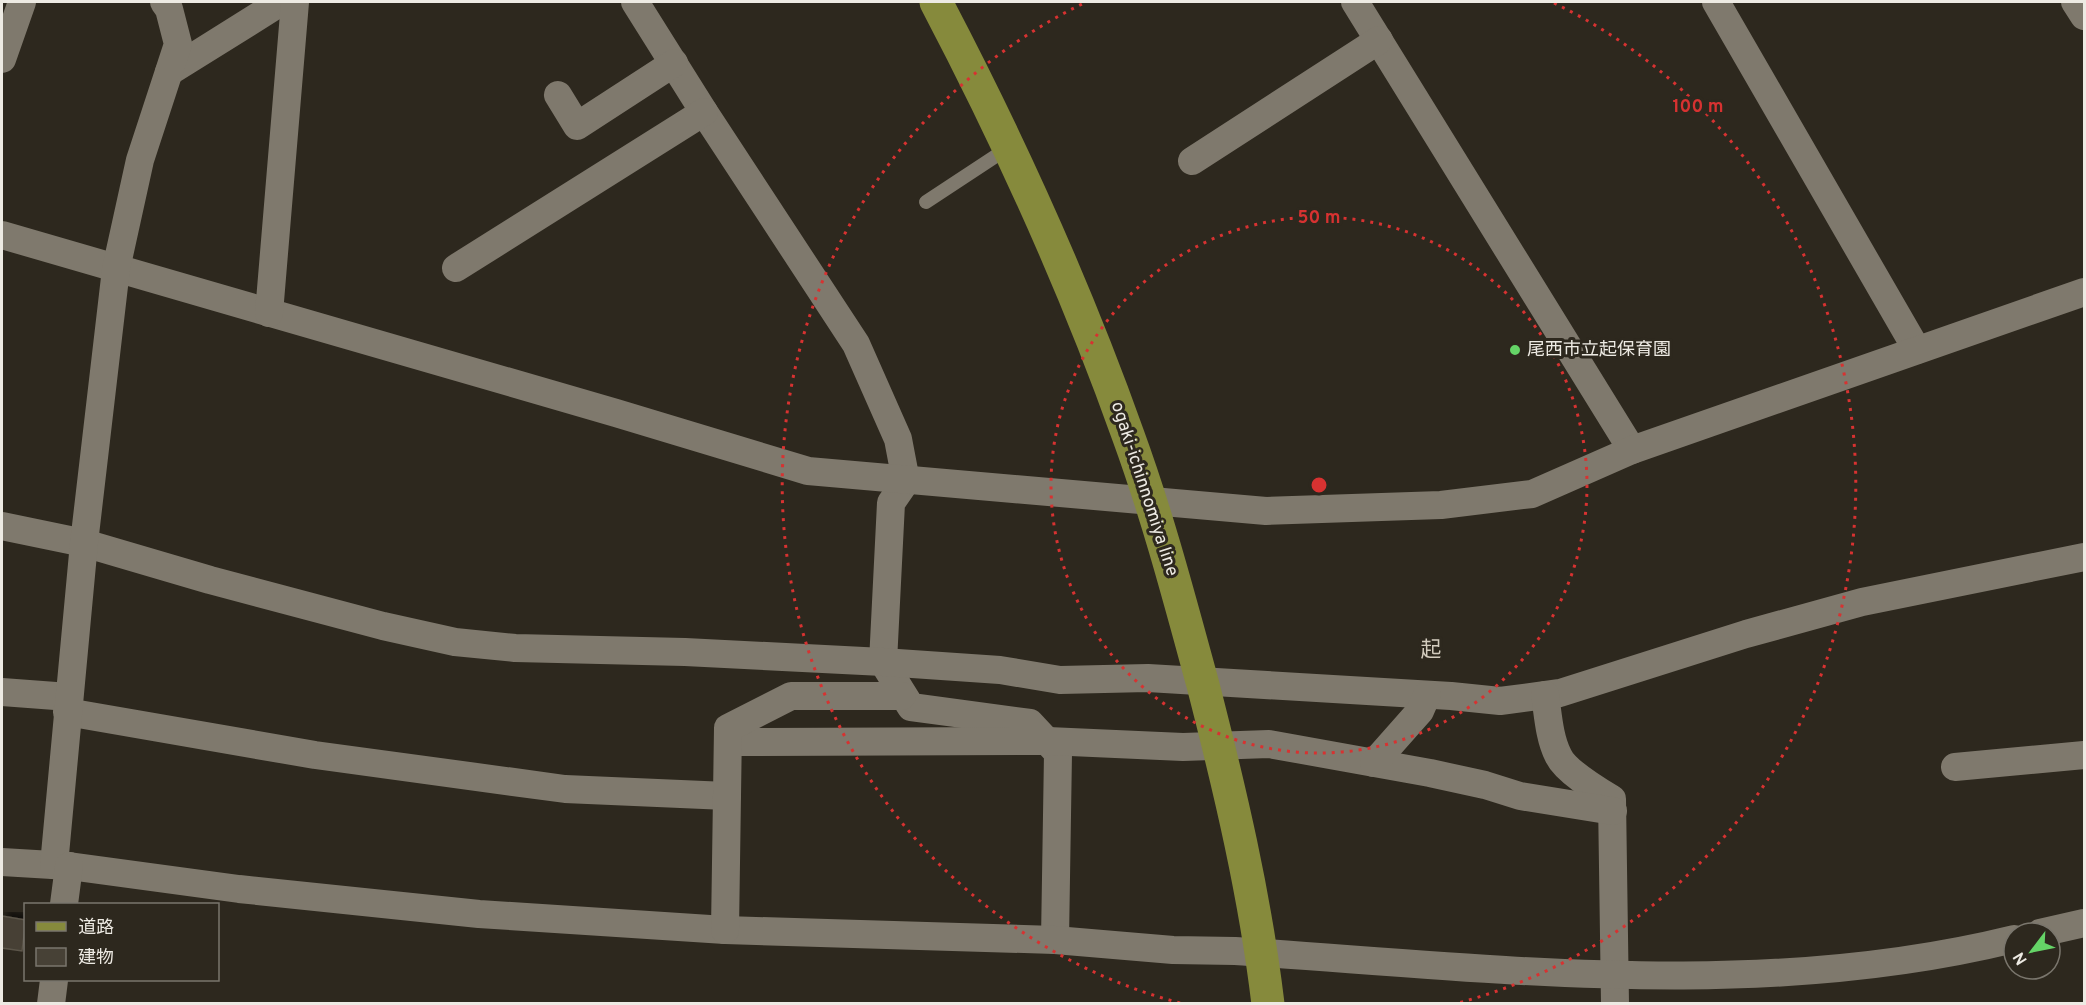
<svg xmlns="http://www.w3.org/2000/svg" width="2086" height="1005" font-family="Overpass,'Noto Sans JP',sans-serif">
	<defs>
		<filter id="shadow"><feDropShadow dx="5.5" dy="-5.5" stdDeviation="3" flood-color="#0009"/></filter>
	</defs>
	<rect width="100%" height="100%" fill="#2d281e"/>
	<polygon fill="#474136" stroke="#5b5549" stroke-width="1.5" filter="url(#shadow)" points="2,916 26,920 22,951 2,948"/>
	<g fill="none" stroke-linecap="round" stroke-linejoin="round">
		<polyline stroke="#7f796d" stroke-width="14" points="926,202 1008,148"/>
		<g stroke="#7f796d" stroke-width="28">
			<polyline points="635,2 704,112 856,344 898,439 906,481 891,503 883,662 911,707 1030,723 1058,753 1055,940"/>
			<polyline points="1355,2 1632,450"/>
			<polyline points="1716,2 1917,350"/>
			<polyline points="2075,2 2084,16"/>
			<polyline points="2,59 22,2"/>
			<polyline points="169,72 281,2"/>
			<polyline points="558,95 577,126 674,63"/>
			<polyline points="1192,161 1379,40"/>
			<polyline points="2,235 616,413 808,471 1266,511 1441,505 1532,494 1632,450 2084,292"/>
			<polyline points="456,268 704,112"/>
			<polyline points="269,313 295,2"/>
			<polyline points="2,526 84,543 210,580 383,626 455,642 515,648 685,652 883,662 1000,670 1060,680 1148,678 1451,696 1500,701 1560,693 1746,634 1862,602 2084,557"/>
			<polyline points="2,692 69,697"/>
			<path d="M 1545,695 C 1548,714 1549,737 1558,755 C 1565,771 1597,790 1612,799 L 1615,1004"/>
			<polyline points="67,712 315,755 565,789 727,796"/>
			<polyline points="728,742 1048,741 1183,747 1269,744 1430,773 1485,785 1520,796 1613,811"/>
			<polyline points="1374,763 1420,711 1427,695"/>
			<polyline points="1955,767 2084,755"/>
			<path d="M 2,862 L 69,866 L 239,889 L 479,914 L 725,930 L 1055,940 L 1173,950 L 1235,951 C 1494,968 1758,1002 2014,939"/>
			<polyline points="54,865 84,543 116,269 140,160 178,44 169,9 164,2"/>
			<polyline points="64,904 69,866"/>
			<polyline points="725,930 728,728 791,696 902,696"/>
			<polyline points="2040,933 2084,923"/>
			<polyline points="51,1004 54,980"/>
		</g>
		<path stroke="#868a3c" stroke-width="33" d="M 936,2 C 1009,141 1075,286 1128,435 C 1158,517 1180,601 1203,685 C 1230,790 1255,895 1268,1004"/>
	</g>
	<g fill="none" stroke="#d73231" stroke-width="3" stroke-dasharray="3 6">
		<circle cx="1319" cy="485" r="268"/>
		<path d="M1180 1003A536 536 0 0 1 1084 3M1554 3A536 536 0 0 1 1458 1003"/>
	</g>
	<circle fill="#65d467" stroke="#2d281e" stroke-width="2" cx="1515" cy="350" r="6"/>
	<g text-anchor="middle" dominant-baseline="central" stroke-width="6" stroke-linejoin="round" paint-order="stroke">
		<g font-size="18" fill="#edeae3" stroke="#2d281e" text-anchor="start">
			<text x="1527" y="350">尾西市立起保育園</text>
		</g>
		<g font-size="18" fill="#edeae3" stroke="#2d281e">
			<text transform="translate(1144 489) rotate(72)">ogaki-ichinnomiya line</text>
		</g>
		<g font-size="21" fill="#d3ccbe" stroke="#2d281e">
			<text x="1431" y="650">起</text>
		</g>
	</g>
	<circle cx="1319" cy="485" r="9" fill="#d73231" stroke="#2d281e" stroke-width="3"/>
	<g font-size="18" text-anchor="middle" font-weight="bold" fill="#d73231" stroke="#2d281e" stroke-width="6" stroke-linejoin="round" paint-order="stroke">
		<text x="1698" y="112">100 m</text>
		<text x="1319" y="223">50 m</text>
	</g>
	<rect width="2086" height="1005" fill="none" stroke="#edeae3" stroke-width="6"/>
	<rect x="24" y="903" width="195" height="78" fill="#2d281e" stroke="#7a766d" stroke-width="1.5"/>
	<rect x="36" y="922" width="30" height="9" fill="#868a3c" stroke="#7a766d" stroke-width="1.5"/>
	<text x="78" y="933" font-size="18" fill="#edeae3">道路</text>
	<rect x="36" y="948" width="30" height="18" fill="#474136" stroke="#7a766d" stroke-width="1.5"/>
	<text x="78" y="963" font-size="18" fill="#edeae3">建物</text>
	<g transform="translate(2032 951) rotate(238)"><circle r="28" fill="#2d281e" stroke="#7a766d" stroke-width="1.5"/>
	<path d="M0-4.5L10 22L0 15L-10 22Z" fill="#65d467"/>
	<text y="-9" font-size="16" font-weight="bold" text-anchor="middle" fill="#edeae3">N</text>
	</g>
</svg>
